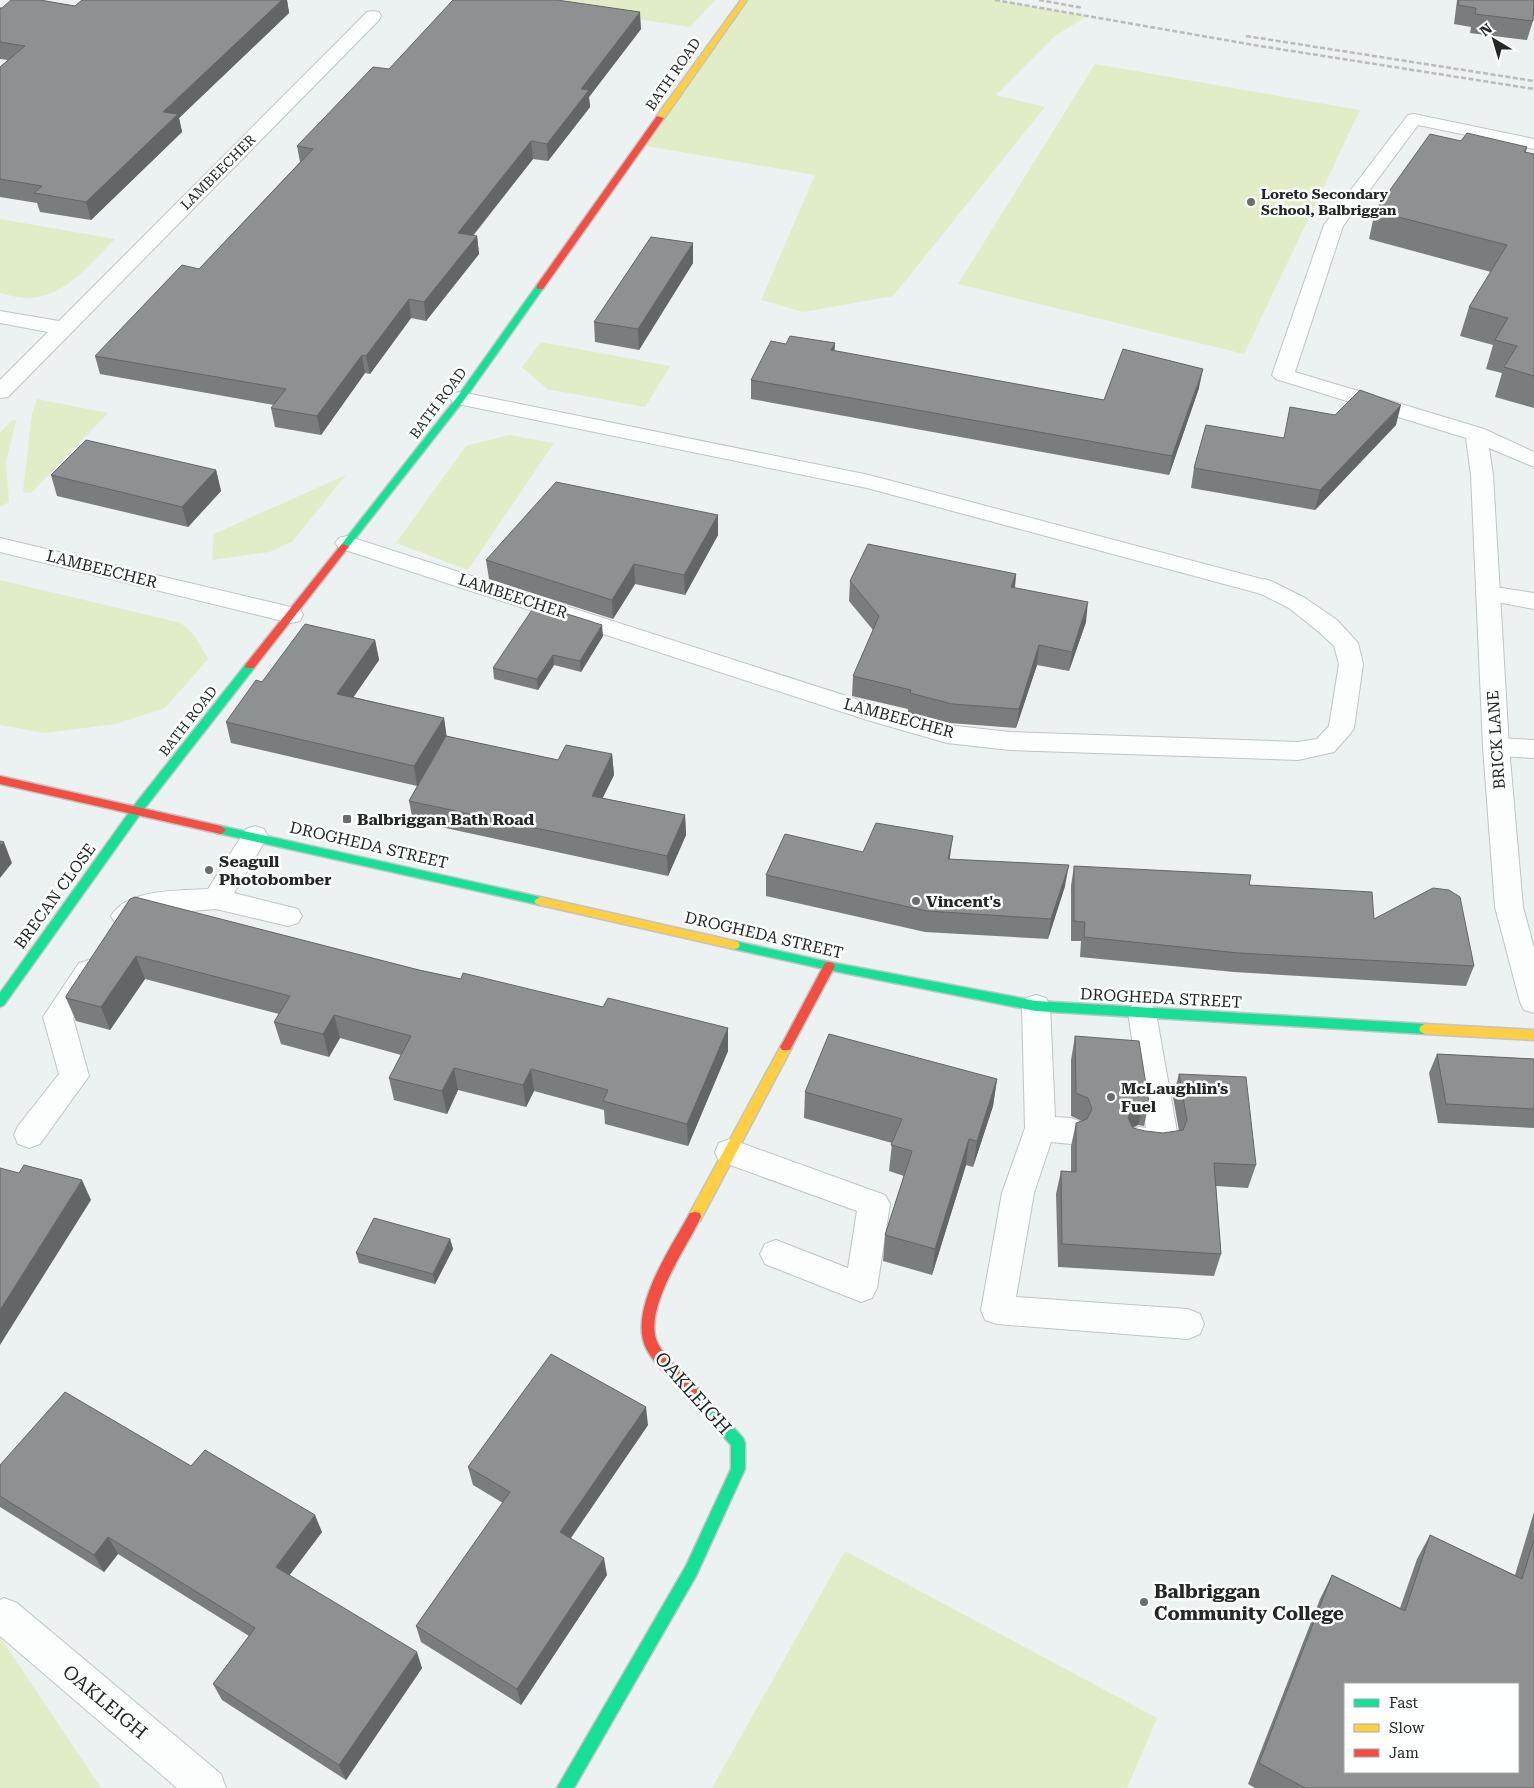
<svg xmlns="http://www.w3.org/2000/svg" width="1534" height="1788" font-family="'Roboto Serif',serif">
	<rect width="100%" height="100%" fill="#ecf1f1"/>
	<g fill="#e0edc7">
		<polygon points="508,0 715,0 690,27"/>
		<polygon points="743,0 995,0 1087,16 1055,36 996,95 1045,107 893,296 803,312 761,300 815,175 641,145"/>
		<polygon points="1095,64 1360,110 1244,354 958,284"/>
		<path d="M 0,219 L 115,239 C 90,263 65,298 27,298 C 18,298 9,295 0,293 Z"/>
		<polygon points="541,342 670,366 645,407 547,389 522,367"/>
		<polygon points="37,399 108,413 31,493 23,492 32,414"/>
		<polygon points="12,420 16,420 6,462 9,502 0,507 0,433"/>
		<polygon points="509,435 554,443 468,570 396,543 466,446"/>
		<polygon points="346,475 292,542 269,552 212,560 214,534"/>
		<polygon points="0,580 181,623 194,635 208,659 165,708 116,724 44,733 0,725"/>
		<polygon points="845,1551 1157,1718 1127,1788 712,1788"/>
		<polygon points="0,1637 101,1788 0,1788"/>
	</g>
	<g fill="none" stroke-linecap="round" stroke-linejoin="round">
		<defs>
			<g id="lane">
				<polygon points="1414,114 1534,139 1534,149 1418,125 1343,226 1295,372 1484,429 1534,452 1534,467 1489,448 1493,475 1490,480 1482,482 1474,480 1471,475 1466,438 1276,379 1272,375 1324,225 1408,115"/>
				<polygon points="347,536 884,708 947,725 1010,732 1298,742 1317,739 1329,726 1339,664 1334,646 1319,632 1289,608 1257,592 1253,587 1257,582 1265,579 1273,582 1305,598 1337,620 1358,643 1363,664 1354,728 1350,734 1334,752 1298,760 1010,750 947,743 867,720 339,548 335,543 339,538"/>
				<polygon points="1488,586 1534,593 1534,609 1480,599 1476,594 1480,589"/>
				<polygon points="1496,738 1534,740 1534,758 1496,756 1487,753 1483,747 1487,741"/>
				<path d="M 255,826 L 264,829 L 268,836 L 234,893 L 298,909 L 302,916 L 298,923 L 288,926 L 216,909 L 152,914 L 125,926 L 115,923 L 111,916 C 127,888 180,891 208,889 L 246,829 Z"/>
				<polygon points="89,960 99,963 103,971 73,1018 89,1076 40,1144 29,1148 18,1144 14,1135 18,1126 59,1074 43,1017 79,963"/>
				<polygon points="1036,995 1046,998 1050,1006 1055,1117 1071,1118 1082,1122 1086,1131 1082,1140 1071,1144 1051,1142 1034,1193 1016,1297 1188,1309 1200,1314 1204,1324 1200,1334 1188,1339 997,1324 985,1320 981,1310 1002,1193 1025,1128 1022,1006 1026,998"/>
				<path d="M 1142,1002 L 1152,1005 L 1156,1013 L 1179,1143 L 1175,1152 C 1159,1157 1144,1154 1128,1149 L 1124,1140 L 1128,1131 L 1139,1127 L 1146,1128 L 1128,1013 L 1132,1005 Z"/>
				<polygon points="730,1139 885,1195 890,1204 877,1288 872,1298 861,1302 765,1264 760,1254 765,1244 776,1240 848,1268 857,1211 719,1161 715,1152 719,1143"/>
			</g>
			<g id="street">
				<polygon points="373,11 379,12 381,16 379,20 8,397 0,398 0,380 48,332 0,323 0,311 59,321 367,12"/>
				<polygon points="461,392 869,475 1273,582 1277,587 1273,592 1265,595 867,488 453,403 450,398 453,393"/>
				<polygon points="1482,468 1490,470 1493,475 1509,747 1523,907 1534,948 1534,1013 1524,1010 1520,1002 1495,907 1483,747 1471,475 1474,470"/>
				<polygon points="0,538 291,607 300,609 303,615 300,621 291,623 0,552"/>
				<polygon points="4,1598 17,1603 221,1774 226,1788 177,1788 0,1636 0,1600"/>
			</g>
			<g id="fast">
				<polygon points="537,285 544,287 464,400 347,549 341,549 341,545 458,396"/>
				<polygon points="250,663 255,666 254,668 141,813 4,1005 0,1007 0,993 133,807 246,664"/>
				<polygon points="221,826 540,897 546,901 540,905 217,833 216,830 217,827"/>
				<polygon points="734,941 829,962 1036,1001 1425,1024 1429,1026 1431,1029 1429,1032 1425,1034 1036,1011 829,970 734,949 730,948 728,945 730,942"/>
				<polygon points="692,1385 697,1387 743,1438 745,1443 745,1469 696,1576 574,1788 557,1788 686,1566 731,1469 731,1445 687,1395 685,1391 687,1387"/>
			</g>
			<g id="slow">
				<polygon points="741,0 747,0 663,120 657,120 657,116"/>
				<polygon points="540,897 734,941 738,942 740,945 738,948 734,949 536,904 534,901"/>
				<polygon points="1425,1024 1534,1030 1534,1040 1425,1034 1421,1032 1419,1029 1421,1026"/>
				<polygon points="786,1042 790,1044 792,1047 700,1221 695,1222 690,1221 689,1217 690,1213 782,1044"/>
			</g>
			<g id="jam">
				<polygon points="657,116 664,118 543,289 537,289 537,285"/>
				<polygon points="344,544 349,547 347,549 254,668 246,668 245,666 246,664 341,545"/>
				<polygon points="0,776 221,826 226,830 221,834 0,784"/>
				<polygon points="829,962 833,963 835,966 790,1050 782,1050 780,1047 782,1044 825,963"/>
				<path d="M 695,1212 L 700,1213 L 701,1217 C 687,1247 641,1311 658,1344 C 666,1360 685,1374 697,1387 L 699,1391 L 697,1395 L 692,1397 L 687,1395 C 674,1381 656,1367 647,1350 C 626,1312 672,1246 690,1213 Z"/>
			</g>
		</defs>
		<use href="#lane" stroke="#c1c4c4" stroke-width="2"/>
		<use href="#street" stroke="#c1c4c4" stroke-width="2"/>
		<use href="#fast" stroke="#c1c4c4" stroke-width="3"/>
		<use href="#slow" stroke="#c1c4c4" stroke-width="3"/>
		<use href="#jam" stroke="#c1c4c4" stroke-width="3"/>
		<use href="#lane" fill="#fcfdfd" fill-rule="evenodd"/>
		<use href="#street" fill="#fcfdfd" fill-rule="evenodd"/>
		<use href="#fast" fill="#16e098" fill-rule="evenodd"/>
		<use href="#slow" fill="#ffcf43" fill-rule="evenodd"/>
		<use href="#jam" fill="#f24e42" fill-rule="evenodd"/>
		<g stroke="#bbb" stroke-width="2.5" stroke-dasharray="5 2.5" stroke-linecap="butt">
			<polyline points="995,0 1260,46 1534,89"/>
			<polyline points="1039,0 1083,8"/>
			<polyline points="1246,36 1534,81"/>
		</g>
	</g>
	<g fill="#797d7e">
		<polygon points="82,0 287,0 289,13 179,118 182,132 91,220 40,212 37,203 0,197 0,67 8,60 0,59 0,8 75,6"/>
		<polygon points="1457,0 1534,0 1533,21 1527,40 1470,33 1471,27 1454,24"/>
		<polygon points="641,29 589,97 590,107 548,161 533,159 473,236 477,236 479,254 426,321 411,318 370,374 365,373 321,435 275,427 271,408 274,405 100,374 95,356 199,269 300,162 297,146 389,69"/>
		<polygon points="1461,141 1527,147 1526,152 1534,154 1534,408 1495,397 1502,373 1486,369 1493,345 1460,336 1469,307 1491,272 1369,239 1375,211"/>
		<polygon points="693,243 693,263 639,350 595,342 594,322"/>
		<polygon points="834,351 1104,400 1199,388 1169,475 751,399 751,380"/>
		<polygon points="1396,425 1315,510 1191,488 1194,468 1283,438"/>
		<polygon points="216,470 221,491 188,527 57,496 51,475"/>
		<polygon points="718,515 718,535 685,595 635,584 613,619 489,579 486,560"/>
		<polygon points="1016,574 1015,588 1086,622 1069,671 1037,665 1016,728 950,723 908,713 908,709 852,696 853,676 873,630 849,601 850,581"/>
		<polygon points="603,636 581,672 554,665 538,690 494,679 493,668"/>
		<polygon points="375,640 379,660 353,697 444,718 446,736 558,760 612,754 614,775 602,798 685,815 686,835 668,876 413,821 409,801 417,786 231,743 226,722 262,682"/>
		<polygon points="863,852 950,859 1065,886 1048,939 925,932 766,896 766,875"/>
		<polygon points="1074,866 1249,885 1474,966 1466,986 1234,972 1080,957 1081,941 1071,941 1071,886"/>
		<polygon points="130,899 419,970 461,979 603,1007 728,1028 728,1051 688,1146 605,1124 604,1110 534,1091 526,1107 458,1090 447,1114 394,1100 389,1078 401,1055 340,1038 329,1057 281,1044 274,1022 279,1014 145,979 110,1030 76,1021 66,998"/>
		<polygon points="1075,1036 1149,1103 1144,1126 1138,1125 1133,1128 1145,1131 1163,1133 1179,1131 1173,1097 1179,1074 1256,1165 1248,1188 1216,1186 1221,1254 1214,1276 1058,1267 1056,1194 1061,1171 1071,1172 1071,1146 1076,1123 1082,1121 1071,1116 1071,1060"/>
		<polygon points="1437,1054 1534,1059 1534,1128 1438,1123 1429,1073"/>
		<polygon points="997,1079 993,1106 973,1167 966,1165 932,1275 883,1261 885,1235 904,1176 889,1171 892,1143 804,1118 805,1092"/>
		<polygon points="450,1239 453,1249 435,1284 359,1263 356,1253"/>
		<polygon points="648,1425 571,1538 607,1575 521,1705 421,1642 416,1626 503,1503 473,1485 468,1467"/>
		<polygon points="0,1465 191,1466 322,1532 289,1575 422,1668 346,1780 222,1700 213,1684 249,1636 118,1554 104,1572 0,1507"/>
		<polygon points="1534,1512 1534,1788 1255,1788 1248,1784 1320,1599 1332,1575 1400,1608 1417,1559 1430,1535 1515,1575"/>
	</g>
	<g fill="#636666">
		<polygon points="282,0 287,0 289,13 179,118 182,132 91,220 86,202 163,112"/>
		<polygon points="640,12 641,29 589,97 590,107 548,161 547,144 581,89"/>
		<polygon points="531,141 533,159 460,251 458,233"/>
		<polygon points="477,236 479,254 426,321 424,302"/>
		<polygon points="693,243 693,263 639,350 638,329"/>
		<polygon points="409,299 411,318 370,374 366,356"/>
		<polygon points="835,343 834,362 831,350"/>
		<polygon points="362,355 365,373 321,435 317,416"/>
		<polygon points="1203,369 1199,388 1169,475 1172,456"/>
		<polygon points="1401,405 1396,425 1315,510 1320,490"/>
		<polygon points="216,470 221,491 188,527 182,507"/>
		<polygon points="718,515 718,535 685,595 684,575"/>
		<polygon points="634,564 635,584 613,619 612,600"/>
		<polygon points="1016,574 1014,593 1011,587"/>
		<polygon points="1088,602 1086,622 1069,671 1072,652"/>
		<polygon points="602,625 603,636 581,672 580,661"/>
		<polygon points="375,640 379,660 342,714 337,694"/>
		<polygon points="1039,645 1037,665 1016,728 1019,709"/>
		<polygon points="553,655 554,665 538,690 537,679"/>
		<polygon points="444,718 447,738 417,786 414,766"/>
		<polygon points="612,754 614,775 594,816 592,796"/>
		<polygon points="685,815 686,835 668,876 667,856"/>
		<polygon points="953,836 950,857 946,880 948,859"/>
		<polygon points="4,842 12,863 0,878 0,846"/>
		<polygon points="1069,865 1065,886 1048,939 1051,919"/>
		<polygon points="136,956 145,979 110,1030 101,1007"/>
		<polygon points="334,1015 340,1038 329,1057 323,1034"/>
		<polygon points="728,1028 728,1051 688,1146 687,1124"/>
		<polygon points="454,1068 458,1090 447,1114 442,1091"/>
		<polygon points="531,1069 534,1091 526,1107 523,1085"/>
		<polygon points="997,1079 993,1106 973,1167 977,1141"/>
		<polygon points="1144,1102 1138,1125 1127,1129 1128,1118 1133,1106"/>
		<polygon points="969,1139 966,1165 932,1275 935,1249"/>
		<polygon points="82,1180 91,1200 0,1345 0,1310"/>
		<polygon points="450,1239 453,1249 435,1284 433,1274"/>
		<polygon points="646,1407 648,1425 563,1549 560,1532"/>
		<polygon points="315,1515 322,1532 283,1584 276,1567"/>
		<polygon points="108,1537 118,1554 104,1572 94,1555"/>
		<polygon points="604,1558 607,1575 521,1705 517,1689"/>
		<polygon points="417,1652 422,1668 346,1780 339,1765"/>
	</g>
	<g fill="#8d9192" stroke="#636666" fill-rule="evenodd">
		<polygon points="11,0 40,0 75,6 82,0 282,0 163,112 178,114 86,202 34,193 42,186 0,179 0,67 25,46 0,42 0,8 2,8"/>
		<polygon points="453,0 557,0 640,12 581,89 589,90 547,144 531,141 458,233 477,236 424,302 409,299 366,356 362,355 317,416 271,408 286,389 95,356 182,265 199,269 313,149 297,146 373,67 389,69"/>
		<polygon points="1459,0 1534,0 1533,21 1475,14 1476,8 1458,5"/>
		<polygon points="1467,133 1527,147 1524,152 1534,154 1534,376 1504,367 1517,346 1495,340 1508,318 1469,307 1507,245 1375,211 1430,134 1461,141"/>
		<polygon points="651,237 693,243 638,329 594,322"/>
		<polygon points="790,336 835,343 831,350 1104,400 1123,349 1203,369 1172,456 751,380 771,341 786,344"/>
		<polygon points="1360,390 1401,405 1320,490 1194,468 1206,425 1284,438 1290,407 1335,415"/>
		<polygon points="86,440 216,470 182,507 51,475"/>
		<polygon points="556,482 718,515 684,575 634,564 612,600 486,560"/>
		<polygon points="868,544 1016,574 1011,587 1088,602 1072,652 1039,645 1019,709 952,704 910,693 911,690 853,676 879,616 850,581"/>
		<polygon points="536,604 602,625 580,661 553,655 537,679 493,668"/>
		<polygon points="305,624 375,640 337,694 444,718 414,766 226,722 256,680 262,682"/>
		<polygon points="446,736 558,760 566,745 612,754 592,796 685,815 667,856 409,801"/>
		<polygon points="876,823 953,836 948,859 1069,865 1051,919 927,911 766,875 785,834 863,852"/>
		<polygon points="0,841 4,842 0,846"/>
		<polygon points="1074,866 1251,875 1249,885 1372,892 1374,919 1433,888 1449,890 1460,897 1474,966 1239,953 1084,937 1085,922 1074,921"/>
		<polygon points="135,897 419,970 461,979 463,973 603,1007 608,998 728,1028 687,1124 603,1101 608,1090 531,1069 523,1085 454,1068 442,1091 389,1078 411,1036 334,1015 323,1034 274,1022 290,996 136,956 101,1007 66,998 66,996 130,899"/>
		<polygon points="829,1034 997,1079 977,1141 969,1139 935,1249 885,1235 912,1151 891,1145 902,1119 805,1092"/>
		<polygon points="1075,1036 1139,1041 1149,1103 1144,1102 1133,1106 1128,1118 1133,1128 1145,1131 1163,1133 1183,1130 1187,1120 1179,1074 1246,1077 1256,1165 1214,1163 1221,1254 1062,1244 1061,1171 1076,1172 1076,1123 1087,1119 1092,1109 1088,1098 1076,1093"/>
		<polygon points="1437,1054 1534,1059 1534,1109 1446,1104"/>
		<polygon points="24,1165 82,1180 0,1310 0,1168 19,1173"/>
		<polygon points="374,1218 450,1239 433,1274 356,1253"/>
		<polygon points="551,1354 646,1407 560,1532 604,1558 517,1689 416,1626 510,1492 468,1467"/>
		<polygon points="65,1392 191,1466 205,1450 315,1515 276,1567 417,1652 339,1765 213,1684 255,1628 108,1537 94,1555 0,1496 0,1465"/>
		<path d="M 1430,1535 L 1522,1579 L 1534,1540 L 1534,1788 L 1305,1788 L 1259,1763 L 1332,1575 L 1405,1611 ZM 1345,1684 L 1518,1684 L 1518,1772 L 1345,1772 Z"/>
	</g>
	<g fill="#696e6d" stroke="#fcfffe" stroke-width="2">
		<circle cx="1251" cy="202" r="5"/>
		<rect x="342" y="814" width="10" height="10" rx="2.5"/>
		<circle cx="209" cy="870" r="5"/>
		<circle cx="916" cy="901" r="5"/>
		<circle cx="1111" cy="1097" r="5"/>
		<circle cx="1144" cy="1602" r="5"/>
	</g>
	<g text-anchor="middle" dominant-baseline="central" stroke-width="5" stroke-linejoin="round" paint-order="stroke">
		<g font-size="14" fill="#232726" stroke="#fcfffe">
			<text transform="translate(673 74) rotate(-55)">BATH ROAD</text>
			<text transform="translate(218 172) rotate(-45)">LAMBEECHER</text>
			<text transform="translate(438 403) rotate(-53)">BATH ROAD</text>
			<text transform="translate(188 721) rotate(-52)">BATH ROAD</text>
		</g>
		<g font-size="14" font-weight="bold" fill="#232726" stroke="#fcfffe" text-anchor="start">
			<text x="1261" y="194">Loreto Secondary<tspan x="1261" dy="16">School, Balbriggan</tspan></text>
		</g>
		<g font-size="16" fill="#232726" stroke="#fcfffe">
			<text transform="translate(102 569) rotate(14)">LAMBEECHER</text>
			<text transform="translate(513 596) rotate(18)">LAMBEECHER</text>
			<text transform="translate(899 718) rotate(15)">LAMBEECHER</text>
			<text transform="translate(1496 740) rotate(-94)">BRICK LANE</text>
			<text transform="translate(369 845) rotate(13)">DROGHEDA STREET</text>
			<text transform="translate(55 896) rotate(-54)">BRECAN CLOSE</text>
			<text transform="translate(764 935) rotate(13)">DROGHEDA STREET</text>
			<text transform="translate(1161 998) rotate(3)">DROGHEDA STREET</text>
		</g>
		<g font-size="16" font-weight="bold" fill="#232726" stroke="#fcfffe" text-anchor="start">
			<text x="357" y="819">Balbriggan Bath Road</text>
			<text x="219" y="861">Seagull<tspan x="219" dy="18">Photobomber</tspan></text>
			<text x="926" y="901">Vincent's</text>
			<text x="1121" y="1088">McLaughlin's<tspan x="1121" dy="18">Fuel</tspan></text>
		</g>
		<g font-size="19" fill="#232726" stroke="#fcfffe">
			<text transform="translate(693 1393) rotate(48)">OAKLEIGH</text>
			<text transform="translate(105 1702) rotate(40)">OAKLEIGH</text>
		</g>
		<g font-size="19" font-weight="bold" fill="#232726" stroke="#fcfffe" text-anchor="start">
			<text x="1154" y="1591">Balbriggan<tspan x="1154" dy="22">Community College</tspan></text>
		</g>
	</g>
	<rect x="1344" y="1683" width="175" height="90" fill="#fcfffe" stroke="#a5a9a8"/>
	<rect x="1354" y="1699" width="25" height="8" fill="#16e098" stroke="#a5a9a8"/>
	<text x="1389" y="1708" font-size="15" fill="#232726">Fast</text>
	<rect x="1354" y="1724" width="25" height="8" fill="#ffcf43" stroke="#a5a9a8"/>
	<text x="1389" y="1733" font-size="15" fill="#232726">Slow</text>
	<rect x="1354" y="1749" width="25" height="8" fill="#f24e42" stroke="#a5a9a8"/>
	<text x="1389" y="1758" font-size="15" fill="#232726">Jam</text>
	<g transform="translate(1494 40) rotate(322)" stroke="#fcfffe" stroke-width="4" paint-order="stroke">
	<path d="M0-4L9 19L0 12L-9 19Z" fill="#232726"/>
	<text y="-8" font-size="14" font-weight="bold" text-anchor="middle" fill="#232726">N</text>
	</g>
</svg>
